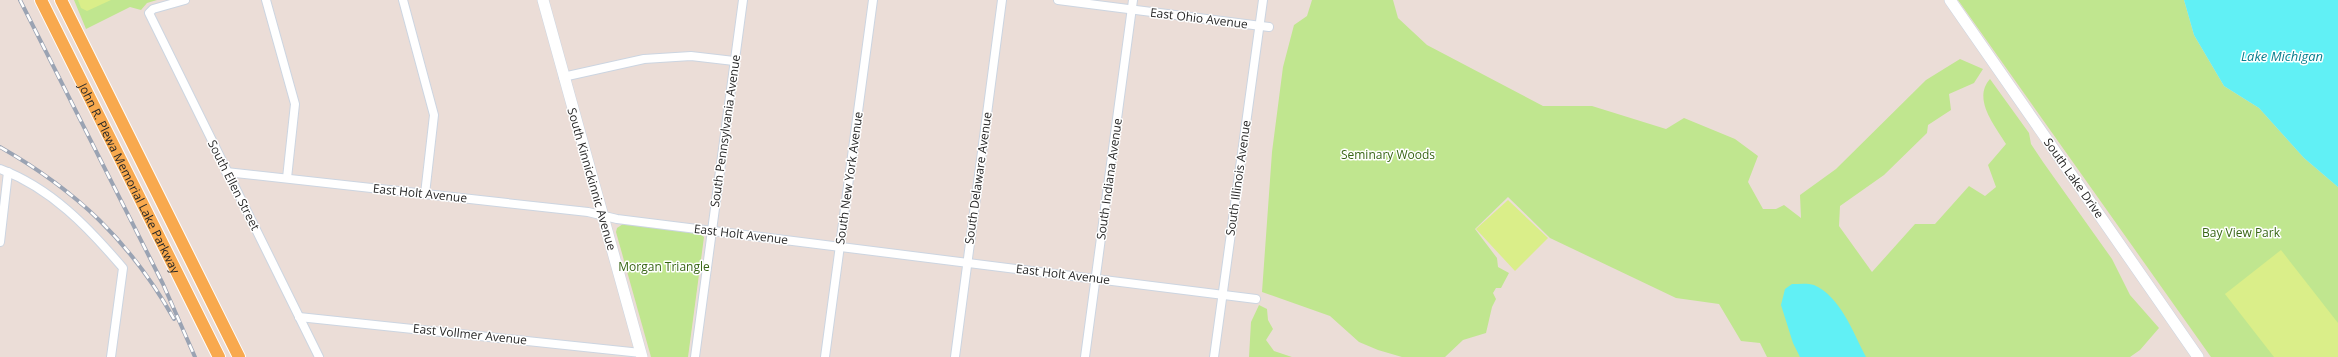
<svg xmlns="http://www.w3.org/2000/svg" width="2338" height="357" font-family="'Open Sans',sans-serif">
	<rect width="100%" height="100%" fill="#ebddd7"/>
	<g fill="#c0e68f">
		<polygon points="74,0 157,0 147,3 141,10 130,7 86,29"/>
		<path d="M 1312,0 L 1393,0 L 1398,18 L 1427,45 L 1543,106 L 1592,106 L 1666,129 L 1684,118 L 1735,139 L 1758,156 L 1748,182 L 1763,209 L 1776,209 L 1784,205 L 1801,218 L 1800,195 L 1836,169 L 1926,80 L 1960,59 L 1983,69 L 1974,83 L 1949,94 L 1951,110 L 1928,125 L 1927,133 L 1884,175 L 1840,206 L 1839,226 L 1872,272 L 1915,224 L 1935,224 L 1969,186 L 1985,196 L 1996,187 L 1988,165 L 2006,144 C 1995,126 1972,99 1990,79 L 2029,133 L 2031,144 L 2043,162 L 2112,259 L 2130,295 L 2159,328 L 2140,350 L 2130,357 L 1767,357 L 1760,343 L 1741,341 L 1719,304 L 1676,298 L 1550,238 L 1508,197 L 1475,229 L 1497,258 L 1498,267 L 1509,273 L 1501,288 L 1496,288 L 1493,293 L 1496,299 L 1492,307 L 1486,333 L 1463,340 L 1445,357 L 1402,357 L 1378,350 L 1359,342 L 1330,316 L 1262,292 L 1272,152 L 1283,67 L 1294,25 L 1307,16 Z"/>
		<polygon points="1958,0 2184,0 2194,35 2224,86 2259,108 2304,158 2338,187 2338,357 2211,357"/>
		<polygon points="623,224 700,234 704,237 688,357 651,357 616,232 617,228"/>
		<polygon points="1259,305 1267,309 1268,320 1273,329 1266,340 1274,351 1292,357 1249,357 1251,322"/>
	</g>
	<g fill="#daee89">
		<polygon points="78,0 111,0 87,11 81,8"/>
		<polygon points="1508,200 1548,238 1515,271 1476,229"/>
		<polygon points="2281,250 2338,323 2338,357 2274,357 2225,294"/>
	</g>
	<g fill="#61f0f5">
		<polygon points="2184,0 2338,0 2338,187 2304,158 2259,108 2224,86 2194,35"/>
		<path d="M 1792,284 C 1799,284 1808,283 1814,285 C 1841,297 1853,333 1866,357 L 1800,357 L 1793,343 L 1781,305 L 1785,289 Z"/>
	</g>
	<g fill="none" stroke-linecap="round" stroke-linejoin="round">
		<defs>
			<g id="street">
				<polyline points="185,0 153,9 149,13 319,357"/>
				<polyline points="266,0 295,104 287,178"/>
				<polyline points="403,0 434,115 425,194"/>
				<polyline points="1058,0 1269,27"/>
				<polyline points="563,77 644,59 691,56 734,61"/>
				<path d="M 0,169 C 51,188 88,227 123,268 L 111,357"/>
				<polyline points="226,172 588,212 617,219 1256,299"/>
				<polyline points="0,242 8,172"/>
				<polyline points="299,317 641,353"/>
				<polyline points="695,357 743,0"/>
				<polyline points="825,357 873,0"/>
				<polyline points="955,357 1002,0"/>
				<polyline points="1085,357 1133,0"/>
				<polyline points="1214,357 1263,0"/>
			</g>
			<g id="secondary">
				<polyline points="543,0 642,357"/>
				<polyline points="1950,0 2198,357"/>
			</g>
			<g id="primary">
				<path id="s1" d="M 41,0 L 219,357"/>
				<polyline points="61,0 239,357"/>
			</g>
		</defs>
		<use href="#street" stroke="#ccd5e1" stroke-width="10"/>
		<use href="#secondary" stroke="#ccd5e1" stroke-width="12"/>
		<use href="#primary" stroke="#fff" stroke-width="14"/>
		<use href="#street" stroke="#fff" stroke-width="8"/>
		<use href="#secondary" stroke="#fff" stroke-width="11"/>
		<use href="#primary" stroke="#f8a94e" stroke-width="12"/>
		<defs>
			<g id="rail">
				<polyline points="20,0 163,284 195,357"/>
				<path d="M 0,147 C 77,191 130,241 174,319"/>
			</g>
		</defs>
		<use href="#rail" stroke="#9aa3b3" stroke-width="4"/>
		<use href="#rail" stroke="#fff" stroke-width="2.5" stroke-dasharray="8" stroke-linecap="butt"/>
	</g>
	<g text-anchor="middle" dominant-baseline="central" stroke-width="3" stroke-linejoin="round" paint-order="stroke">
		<g font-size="12" fill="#272727" stroke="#fff">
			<text transform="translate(1199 18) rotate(7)">East Ohio Avenue</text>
			<text transform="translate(725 131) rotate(-82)">South Pennsylvania Avenue</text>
			<text transform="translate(849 178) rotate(-82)">South New York Avenue</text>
			<text transform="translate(978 178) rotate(-82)">South Delaware Avenue</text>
			<text transform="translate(1238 178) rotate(-82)">South Illinois Avenue</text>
			<text transform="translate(2074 178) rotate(55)">South Lake Drive</text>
			<text stroke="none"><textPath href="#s1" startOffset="199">John R. Plewa Memorial Lake Parkway</textPath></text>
			<text transform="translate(592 179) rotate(74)">South Kinnickinnic Avenue</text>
			<text transform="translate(1109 179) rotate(-82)">South Indiana Avenue</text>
			<text transform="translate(234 185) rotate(63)">South Ellen Street</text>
			<text transform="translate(420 193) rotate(6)">East Holt Avenue</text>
			<text transform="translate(741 234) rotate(7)">East Holt Avenue</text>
			<text transform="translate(1063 274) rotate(7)">East Holt Avenue</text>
			<text transform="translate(470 334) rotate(6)">East Vollmer Avenue</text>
		</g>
		<g font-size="12" fill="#386615" stroke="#fff">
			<text x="1388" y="154">Seminary Woods</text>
			<text x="2241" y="232">Bay View Park</text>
			<text x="664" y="266">Morgan Triangle</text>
		</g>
		<g font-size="13" font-style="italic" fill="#077f8e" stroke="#fff">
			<text x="2282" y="56">Lake Michigan</text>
		</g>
	</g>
</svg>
